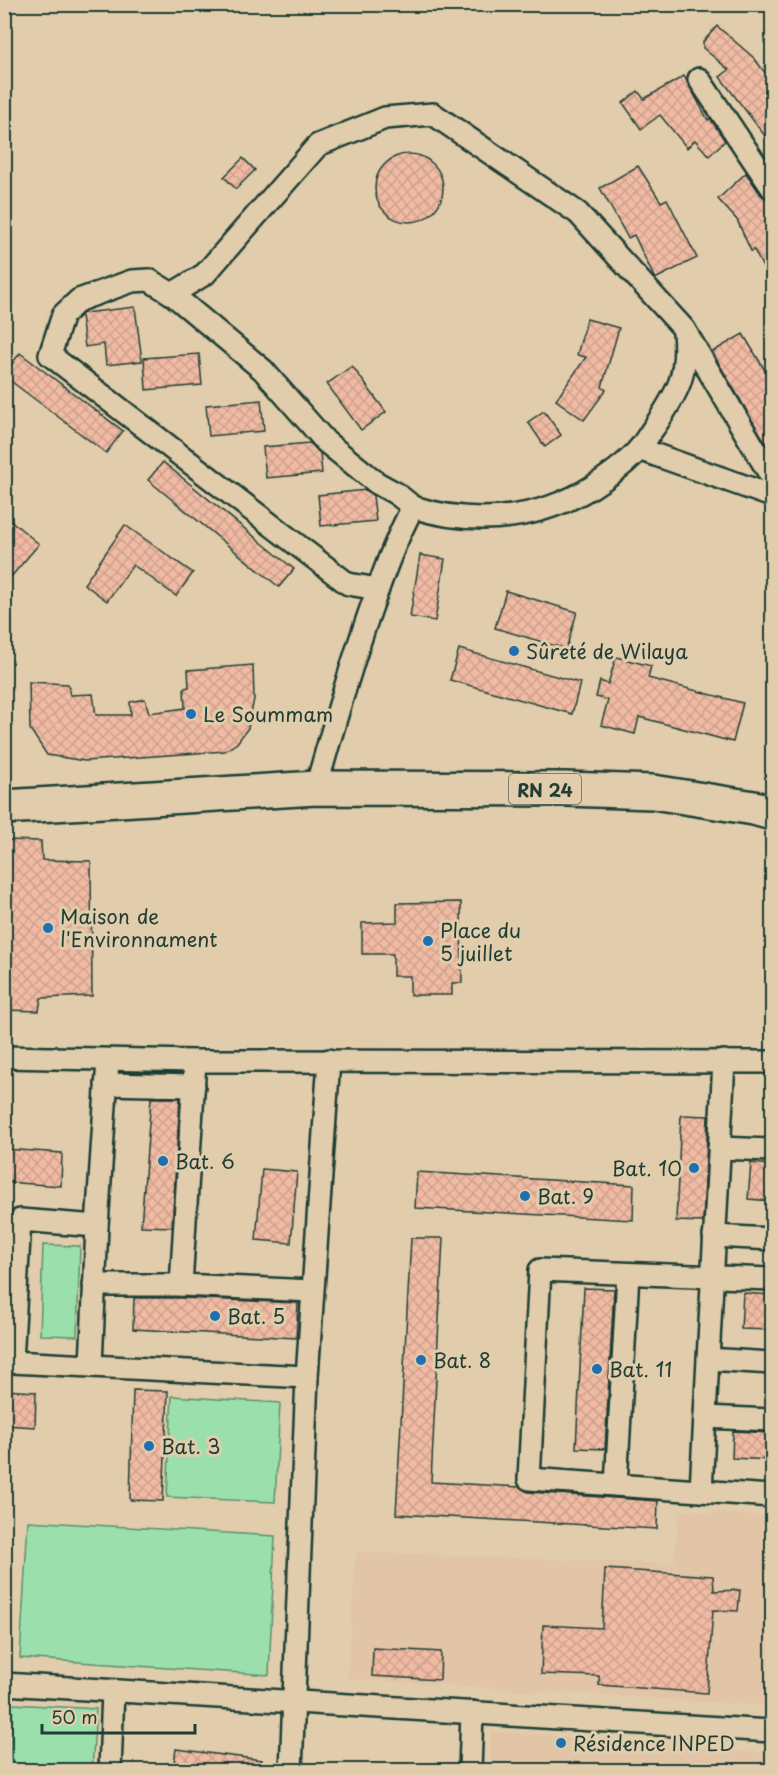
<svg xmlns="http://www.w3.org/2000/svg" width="777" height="1775" font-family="'Playpen Sans',sans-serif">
	<defs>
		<pattern id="building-cross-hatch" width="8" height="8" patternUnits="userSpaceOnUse" patternTransform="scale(1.5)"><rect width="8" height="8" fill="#f0baa3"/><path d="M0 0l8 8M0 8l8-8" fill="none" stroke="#cda18d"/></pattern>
	</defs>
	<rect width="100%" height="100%" fill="#e1cdab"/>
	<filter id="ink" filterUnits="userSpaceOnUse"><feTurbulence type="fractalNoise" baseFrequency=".0167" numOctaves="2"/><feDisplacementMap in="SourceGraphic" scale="12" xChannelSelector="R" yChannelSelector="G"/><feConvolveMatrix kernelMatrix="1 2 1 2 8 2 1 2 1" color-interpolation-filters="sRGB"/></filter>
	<g filter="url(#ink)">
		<g fill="#e2c4a7">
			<polygon points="679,1511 772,1516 772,1706 347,1679 356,1552 674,1564"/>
			<polygon points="491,1731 772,1754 772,1770 491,1770"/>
		</g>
		<g fill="#9be0ac" stroke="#5d8e70" stroke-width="1.5">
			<polygon points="43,1245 80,1246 77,1336 40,1335"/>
			<polygon points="172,1396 280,1403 275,1502 167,1497"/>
			<polygon points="28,1521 275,1536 269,1675 20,1658"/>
			<polygon points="13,1704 96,1709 92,1770 9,1770"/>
		</g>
		<g fill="url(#building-cross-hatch)" stroke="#1f3d34" stroke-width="1.5">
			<polygon points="717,26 754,58 772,82 772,145 720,77 729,70 703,48 703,42"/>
			<polygon points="684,76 708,120 710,118 725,141 709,156 695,140 687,148 660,115 641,129 623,103 638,91 644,99"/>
			<circle cx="409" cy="188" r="34"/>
			<polygon points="243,158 255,170 236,189 224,177"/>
			<polygon points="638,166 661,202 667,199 697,258 655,279 634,235 628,238 600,188"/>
			<polygon points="746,173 761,195 770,200 772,205 772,285 754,250 751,251 737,220 718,199"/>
			<polygon points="135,307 142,361 106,365 104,344 85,347 81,315 84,313"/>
			<polygon points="587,319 619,328 602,387 606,390 584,420 556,400 586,357 577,355"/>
			<polygon points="743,334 766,372 772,369 772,454 712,352"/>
			<polygon points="20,353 123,431 106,453 4,376 4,374"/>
			<polygon points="199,354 202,385 146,390 144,358"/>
			<polygon points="352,366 386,412 361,430 327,384"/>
			<polygon points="261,400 264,431 209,436 206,405"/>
			<polygon points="544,411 561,435 545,447 528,422"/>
			<polygon points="310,443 320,453 322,473 266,478 263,447"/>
			<polygon points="163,462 294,569 279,587 148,480"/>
			<polygon points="366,490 373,496 376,521 321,526 318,495"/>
			<polygon points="4,515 39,544 4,585"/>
			<polygon points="125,525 193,573 176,596 133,565 107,601 84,584"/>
			<polygon points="420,555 445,559 435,621 410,617"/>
			<polygon points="506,591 577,612 566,649 495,628"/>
			<polygon points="459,649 580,683 572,714 450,680"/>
			<polygon points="616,657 651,666 648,678 743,703 733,742 639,717 635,734 601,725 608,700 596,697 600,681 608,684"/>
			<polygon points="253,665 254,699 248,728 237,743 225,751 85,761 47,755 30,729 29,682 68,684 70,695 93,694 96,715 131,715 130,702 145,699 149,713 185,708 184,688 189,687 188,670"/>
			<polygon points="4,840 41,841 42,860 91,861 92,996 41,998 39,1011 4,1010"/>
			<polygon points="461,902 462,983 452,983 452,995 410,995 410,976 393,976 393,954 362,954 362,923 397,922 397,903"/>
			<polygon points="151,1098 180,1098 172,1227 141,1226"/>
			<polygon points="681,1115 708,1116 703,1222 676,1221"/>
			<polygon points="4,1149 62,1153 61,1186 4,1182"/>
			<polygon points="751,1163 772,1165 772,1201 748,1199"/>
			<polygon points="262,1169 297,1172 291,1243 256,1240"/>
			<polygon points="417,1172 634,1185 633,1220 415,1208"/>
			<polygon points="411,1238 443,1238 431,1482 520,1487 528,1492 658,1501 657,1529 396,1514"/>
			<polygon points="584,1288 614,1289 605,1449 576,1448"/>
			<polygon points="743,1293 772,1295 772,1330 741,1329"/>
			<polygon points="134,1298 181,1298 298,1303 296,1338 133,1329"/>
			<polygon points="4,1390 36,1392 35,1427 4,1425"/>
			<polygon points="133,1390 168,1391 163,1501 130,1500"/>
			<polygon points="733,1431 772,1433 772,1460 732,1458"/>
			<polygon points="605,1569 713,1576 714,1591 740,1590 738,1611 713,1610 707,1693 599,1685 599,1676 541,1674 543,1625 602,1628"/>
			<polygon points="373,1648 441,1652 440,1680 372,1676"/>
			<polygon points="176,1749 262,1760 261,1770 173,1770"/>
		</g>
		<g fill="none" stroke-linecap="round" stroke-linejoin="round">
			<defs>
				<g id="street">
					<polyline points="699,79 772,188"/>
					<polyline points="172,294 263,370 326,442 377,483 397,494 413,507"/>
					<polyline points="639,449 772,496"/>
					<polyline points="378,589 348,584 50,355 63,315 79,300 132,281 149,280 172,294 205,274 318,145 385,118 433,114 578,213 684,329 772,478"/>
					<path d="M 316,788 C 332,731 348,674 368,617 C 381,580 394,542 413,507 C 479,528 548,519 604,479 C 617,470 629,461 639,449 C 645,442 649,434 655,426 C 678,392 688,375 684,333"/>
					<polyline points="4,1057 195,1061 772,1062"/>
					<polyline points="108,1060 97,1226 20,1220 12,1362 307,1377"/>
					<polyline points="195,1061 181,1285 312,1291"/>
					<polyline points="106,1084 194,1086"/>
					<polyline points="719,1148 772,1150"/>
					<polyline points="714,1236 772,1239"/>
					<polyline points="772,1279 540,1270 529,1479 772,1496"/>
					<polyline points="94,1285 181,1285"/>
					<polyline points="708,1359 772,1363"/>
					<polyline points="91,1366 97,1226"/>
					<polyline points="705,1417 772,1420"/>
					<polyline points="616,1485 628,1274"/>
					<polyline points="701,1490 724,1061"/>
					<polyline points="4,1684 772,1731"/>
					<polyline points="110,1770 113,1691"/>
					<polyline points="291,1770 307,1377 329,1060"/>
					<polyline points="470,1770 472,1712"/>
				</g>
				<polyline id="primary" points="4,807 316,788 566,789 653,792 754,808 772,813"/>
			</defs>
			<use href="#street" stroke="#1f3d34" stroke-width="26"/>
			<use href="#primary" stroke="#1f3d34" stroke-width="38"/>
			<use href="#street" stroke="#e1cdab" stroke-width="21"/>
			<use href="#primary" stroke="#e1cdab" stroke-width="33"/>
		</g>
	</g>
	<g fill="#1f6fb2" stroke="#e1cdab" stroke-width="2">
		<circle cx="514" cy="651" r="6"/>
		<circle cx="191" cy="714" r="6"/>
		<circle cx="48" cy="928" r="6"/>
		<circle cx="428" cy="941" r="6"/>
		<circle cx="163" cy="1161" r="6"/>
		<circle cx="694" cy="1168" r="6"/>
		<circle cx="525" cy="1196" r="6"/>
		<circle cx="215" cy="1316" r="6"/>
		<circle cx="421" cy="1360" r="6"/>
		<circle cx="597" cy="1369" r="6"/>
		<circle cx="149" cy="1446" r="6"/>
		<circle cx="561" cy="1743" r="6"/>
	</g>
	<g text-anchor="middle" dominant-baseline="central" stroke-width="6" stroke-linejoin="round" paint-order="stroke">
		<rect fill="#e1cdab" stroke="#596858" stroke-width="1.5" x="509" y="774" width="72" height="30" rx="4.5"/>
		<g font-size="18" font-weight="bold" fill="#1f3d34">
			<text x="545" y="789">RN 24</text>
		</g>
		<g font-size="20" fill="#1f3d34" stroke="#e1cdab" text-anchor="start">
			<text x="526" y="651">Sûreté de Wilaya</text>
			<text x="203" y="714">Le Soummam</text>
			<text x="60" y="916">Maison de<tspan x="60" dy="23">l'Environnament</tspan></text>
			<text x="440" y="930">Place du<tspan x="440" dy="23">5 juillet</tspan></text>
			<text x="175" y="1161">Bat. 6</text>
			<text x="682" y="1168" text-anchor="end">Bat. 10</text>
			<text x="537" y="1196">Bat. 9</text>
			<text x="227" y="1316">Bat. 5</text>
			<text x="433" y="1360">Bat. 8</text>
			<text x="609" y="1369">Bat. 11</text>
			<text x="161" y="1446">Bat. 3</text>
			<text x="573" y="1743">Résidence INPED</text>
		</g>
	</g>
	<rect width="777" height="1775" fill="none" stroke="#e1cdab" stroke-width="24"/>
	<rect x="12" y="12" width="753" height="1751" fill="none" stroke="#1f3d34" stroke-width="2" filter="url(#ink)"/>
	<path d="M42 1724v9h153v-9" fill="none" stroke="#1f3d34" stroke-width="3"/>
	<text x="51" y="1724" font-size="18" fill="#1f3d34" stroke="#e1cdab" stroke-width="4.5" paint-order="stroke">50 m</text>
</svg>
